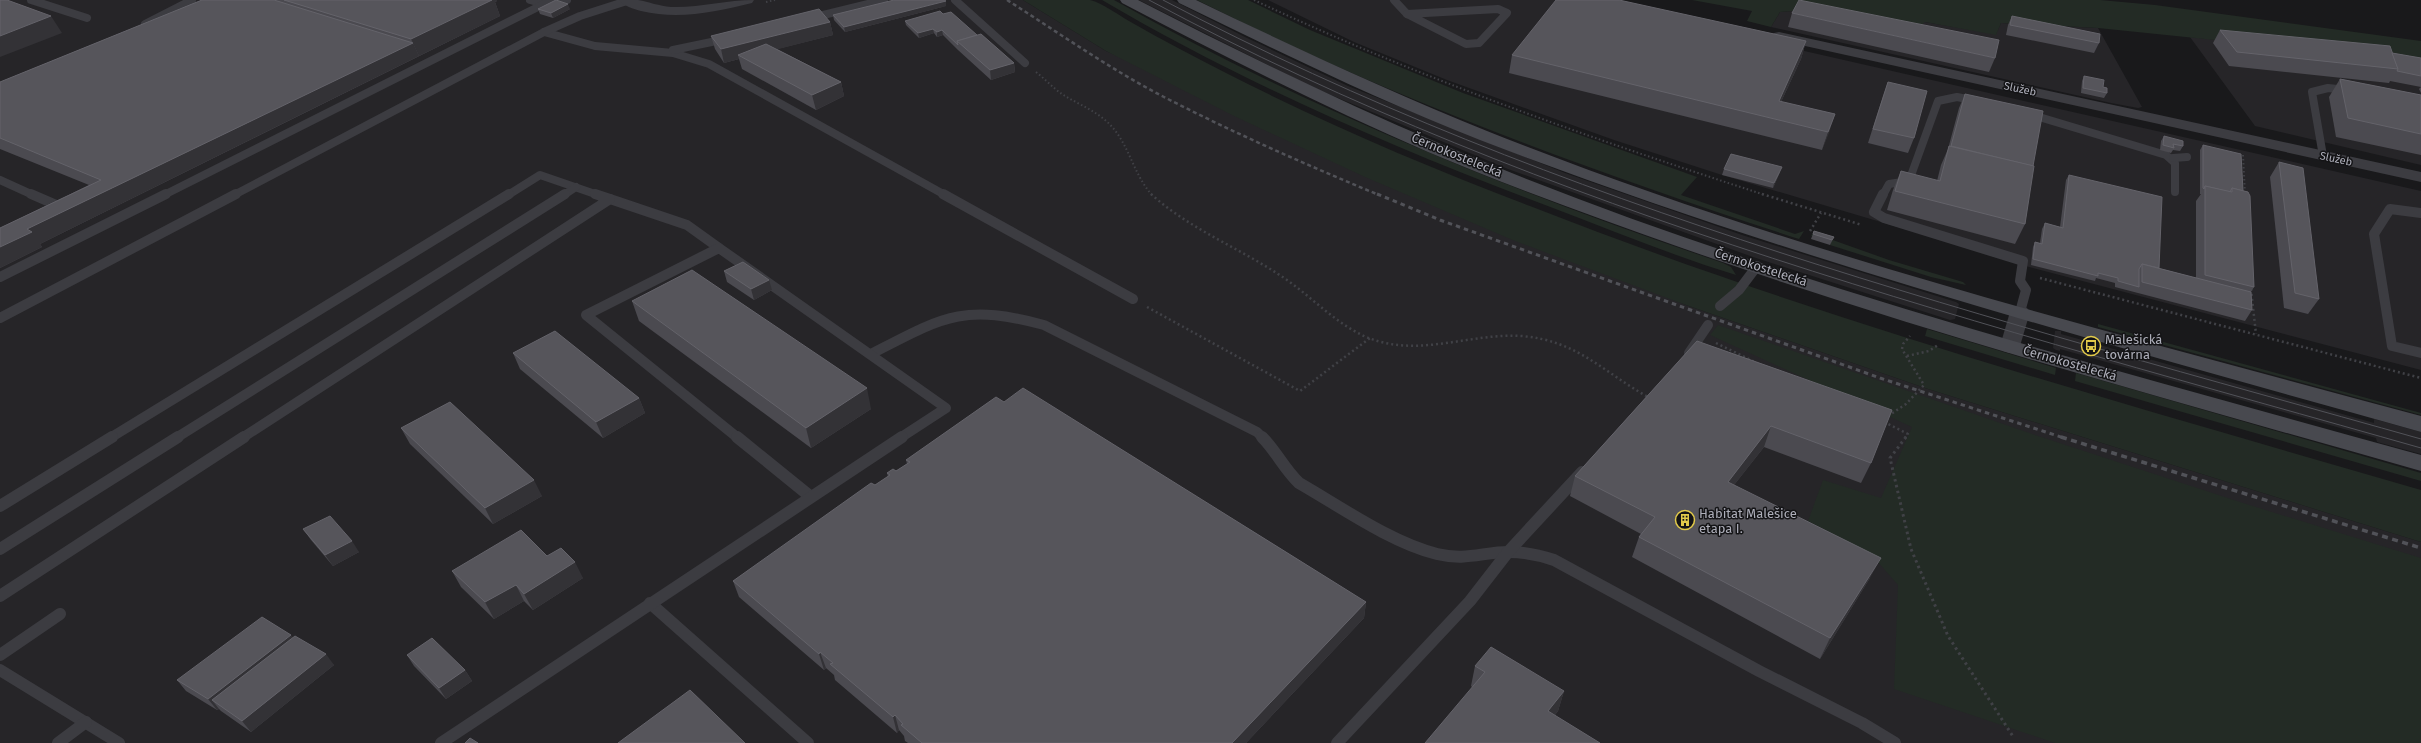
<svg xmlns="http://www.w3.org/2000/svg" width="2421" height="743" font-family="'Fira Sans',sans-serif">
	<rect width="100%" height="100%" fill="#19191b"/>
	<g fill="#262528">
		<polygon points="0,0 1023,0 1106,51 1686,305 1928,389 2421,542 2421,743 0,743"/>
		<polygon points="1139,0 1172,0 1245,37 1348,86 1565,173 1742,235 1956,302 1959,304 1955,319 1950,320 1753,257 1508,169 1312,87"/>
		<polygon points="1268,0 1588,0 1588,2 2421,191 2421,370 2014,263 2002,258 1722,175 1614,140 1447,80 1354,42"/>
		<polygon points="1792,11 1868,22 1925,22 1996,34 2001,23 2098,28 2142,107 2138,108 2111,103 1771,27 1780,12"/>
		<polygon points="2190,37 2421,61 2421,165 2255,126"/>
		<polygon points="2055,331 2061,331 2061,334 2374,423 2374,419 2421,432 2421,454 2377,442 2376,438 2060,349 2060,351 2056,350 2053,348"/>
	</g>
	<g fill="#232b25">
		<path d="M 1023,0 C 1041,0 1073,0 1090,0 C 1103,3 1118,15 1129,21 C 1162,40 1195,57 1228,74 C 1326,124 1428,167 1530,206 C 1820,320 2122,403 2421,490 L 2421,542 L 1928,389 L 1686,305 L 1515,241 L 1365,177 L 1234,116 L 1106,51 Z"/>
		<path d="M 1102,0 L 1114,0 C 1307,109 1514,192 1723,263 L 1731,267 L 1736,275 C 1674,256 1613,231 1553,208 C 1398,150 1245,84 1102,0 Z"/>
		<path d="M 1197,0 L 1248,0 L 1310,30 L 1463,93 L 1697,177 L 1681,195 L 1795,234 L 1804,231 L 1799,239 C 1593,172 1390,98 1197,0 Z"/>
		<polygon points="1692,0 2100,0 2155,5 2421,41 2421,61 2098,28 2001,23 1996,35 1925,22 1913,32 1868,22 1792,11 1780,12 1771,27 1747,21 1752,11"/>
		<polygon points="1813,233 1889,260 1963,282 1966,285 1931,277 1830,245 1831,242 1811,236"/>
		<polygon points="2098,324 2421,413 2421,415 2098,327"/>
		<polygon points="1718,325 2032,434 2243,503 2421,558 2421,743 2055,743 1894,689 1898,585 1871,554 1808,521 1823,480 1881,498 1912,427 1710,335"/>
		<polygon points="1927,329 2056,368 2055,375 1925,336"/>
		<polygon points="2076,373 2421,473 2421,481 2075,381"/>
	</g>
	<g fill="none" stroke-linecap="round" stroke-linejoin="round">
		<g stroke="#404146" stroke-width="2" stroke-dasharray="1.5 2.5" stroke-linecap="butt">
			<path d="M 1254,0 C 1419,78 1592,139 1765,195"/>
			<polyline points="766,2 775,0"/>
			<path d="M 1036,72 C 1045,79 1053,88 1062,94 C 1079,105 1100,112 1113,128 C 1130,148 1134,175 1152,195"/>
			<polyline points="2243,155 2245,194"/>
		</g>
		<g stroke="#404146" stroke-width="2.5" stroke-dasharray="2 3" stroke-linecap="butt">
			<path d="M 1151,194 C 1188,228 1237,247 1278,274 C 1312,295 1341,332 1381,342 C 1428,354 1474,333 1521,336 C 1578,340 1605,374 1650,398"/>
			<polyline points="1762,194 1862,225"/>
			<polyline points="1810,231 1821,213"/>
			<polyline points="2040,278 2421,378"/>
			<polyline points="2251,289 2256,334"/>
			<polyline points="1147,307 1300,391 1370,338"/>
			<polyline points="1716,343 1757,363"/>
			<polyline points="1907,356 1929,351 1938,345"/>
			<polyline points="1888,416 1906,404 1924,385 1902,349 1903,344 1910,336"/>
			<polyline points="1884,422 1908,434 1905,438"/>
		</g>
		<polyline stroke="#404146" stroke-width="3" stroke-dasharray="2.5 3.5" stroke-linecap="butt" points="1906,437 1890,458 1911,549 1948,636 2014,738"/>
		<g stroke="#3c3c41" stroke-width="8">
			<polyline points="31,0 87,18"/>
			<polyline points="530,0 544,4"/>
			<polyline points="955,0 1025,63"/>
			<polyline points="1394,0 1407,14"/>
			<polygon points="1498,9 1507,13 1479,43 1466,44 1407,14"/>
			<polyline points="811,18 884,0"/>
			<polyline points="145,24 192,0"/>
			<polyline points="544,32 595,46 673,53 709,64 945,195"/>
			<polyline points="673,50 726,39"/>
			<polyline points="2029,114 2166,155 2175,163 2175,192"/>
			<polyline points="2323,156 2312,92 2328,88 2347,90"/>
			<polyline points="2173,158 2187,157"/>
			<polyline points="0,180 33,195"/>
			<polyline points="164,195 544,4 567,0"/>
			<polyline points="234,195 544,32 580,16 627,1"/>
			<polyline points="508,195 540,175 598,195"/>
			<polyline points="564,195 576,187"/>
			<polyline points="1883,195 1889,184 1909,181 1938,101 1957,97 1977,101"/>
		</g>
		<g stroke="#3c3c41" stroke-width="10">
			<polyline points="31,194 61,207 58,208"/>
			<polyline points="943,194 1133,299"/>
			<polyline points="1883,194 1874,212 1884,218 2023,261 2020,281 2026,290 2020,312"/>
			<polyline points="610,199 687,225 719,248"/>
			<polyline points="2421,213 2390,209 2374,234 2392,346 2421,353"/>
			<polyline points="0,277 166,194"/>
			<polyline points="1720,306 1739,290 1757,266"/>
			<polyline points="0,318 236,194"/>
			<polyline points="1689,353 1708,325"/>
			<path d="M 871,354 C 943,317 962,303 1044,325 L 1257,432 L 1263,438"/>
			<polyline points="110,438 509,194"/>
			<polyline points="176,438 565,194"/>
			<polyline points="242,438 610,199 595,194"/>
			<polyline points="738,438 586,315 719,248 946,408 900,438"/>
		</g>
		<g stroke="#3c3c41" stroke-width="12">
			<polyline points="737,437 811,497"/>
			<path d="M 1262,437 C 1277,452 1284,469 1299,483 C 1341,507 1390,542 1437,554 C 1466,561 1483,552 1509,552 C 1526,552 1539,555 1554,560 L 1759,671 L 1862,723 L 1895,743"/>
			<polyline points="0,506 112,437"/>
			<polyline points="0,549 178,437"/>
			<polyline points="0,596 244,437"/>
			<polyline points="650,603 808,743"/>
			<polyline points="0,655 60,614"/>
			<polyline points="0,670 119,743"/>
			<polyline points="58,743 86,722"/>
			<polyline points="441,743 902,437"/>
			<polyline points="1337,743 1470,601 1508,552 1582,472"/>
		</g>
		<g fill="#3c3c41" fill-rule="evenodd">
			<path d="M 619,0 C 625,0 632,0 638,0 C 649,2 659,6 671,7 C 699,8 726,0 754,0 L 752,3 C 715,12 679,20 641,11 C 634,9 623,6 619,0 Z"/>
			<polygon points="1779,32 2421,172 2421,182 1774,39 1772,36 1774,33"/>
			<polygon points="2020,306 2027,308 2030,312 2020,346 2017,351 2010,353 2003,351 2000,346 2010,312 2013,308"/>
		</g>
		<g fill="#48494f" fill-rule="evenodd">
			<path d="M 1120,0 L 1138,0 C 1238,51 1338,101 1441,144 C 1755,277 2094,364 2421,455 L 2421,471 C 2174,401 1925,333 1682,248 C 1597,218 1511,187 1428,152 C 1324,107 1223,56 1122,3 Z"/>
			<path d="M 1177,0 L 1196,0 C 1292,46 1388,91 1487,131 C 1789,252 2108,331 2421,416 L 2421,432 C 2104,343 1787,258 1480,140 C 1377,100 1278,51 1179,3 Z"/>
		</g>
		<g stroke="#515258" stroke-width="1">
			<path d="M 1149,0 C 1547,214 1989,325 2421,448"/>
			<path d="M 1163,0 C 1557,208 1995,319 2421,439"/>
		</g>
		<path stroke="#515258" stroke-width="2.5" stroke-dasharray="4 3" stroke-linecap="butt" d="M 1007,0 C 1059,33 1110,69 1164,97 C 1234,133 1307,165 1379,195"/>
		<polyline stroke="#515258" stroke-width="3" stroke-dasharray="4.5 4" stroke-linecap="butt" points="1377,194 1440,220 1880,378 2064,438"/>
		<polyline stroke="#515258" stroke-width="3.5" stroke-dasharray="6 4.5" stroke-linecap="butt" points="2061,437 2421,548"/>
	</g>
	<g fill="#4b4a50">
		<polygon points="202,0 497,0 497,1 495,2 500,16 40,244 42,247 0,268 0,228 89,185 0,149 0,82"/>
		<polygon points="946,6 845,32 834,20 833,15"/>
		<polygon points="538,9 570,9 553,18 540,14"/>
		<polygon points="1792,13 1995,58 1989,72 1788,27"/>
		<polygon points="943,14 977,35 1014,63 1015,72 991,80 958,50 943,35 937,37 934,33 919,38 906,25 905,21"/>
		<polygon points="2012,16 2099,43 2094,53 2006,35 2008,25"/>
		<polygon points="830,22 833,35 777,49 841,82 844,96 816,110 742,69 739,59 724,63 715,49 711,36"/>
		<polygon points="2220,30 2392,53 2421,58 2421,87 2390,81 2389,83 2229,66 2213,43"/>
		<polygon points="1806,41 1801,59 1781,102 1835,114 1822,150 1509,73 1512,55"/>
		<polygon points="2084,76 2103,87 2107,93 2104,98 2081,93 2082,81"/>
		<polygon points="2340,79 2421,95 2421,155 2336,137 2329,97"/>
		<polygon points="1888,82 1914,138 1908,153 1868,143 1883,96"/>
		<polygon points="2421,87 2421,93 2419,89"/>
		<polygon points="1965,94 2033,166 2025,224 2015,244 1887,210 1893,190 1901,171 1937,181 1941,165 1948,149 1959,108"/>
		<polygon points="2164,136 2183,146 2180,151 2173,150 2171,153 2160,150 2161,141"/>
		<polygon points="2203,145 2243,191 2254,287 2251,292 2252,310 2245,321 2115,287 2115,283 2096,278 2095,281 2031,265 2033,247 2035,242 2040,243 2042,229 2045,223 2060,227 2066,180 2069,175 2159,268 2196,278 2196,201 2201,194 2200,194 2200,150"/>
		<polygon points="2279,162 2319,299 2308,314 2284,308 2270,177"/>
		<polygon points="1724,169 1780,172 1773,188 1722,175"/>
		<polygon points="1814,231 1834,237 1830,245 1811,239"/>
		<polygon points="724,271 772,290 754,300 727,282"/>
		<polygon points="632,301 871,409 811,448 639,321"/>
		<polygon points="1697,341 1871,463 1861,483 1764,447 1734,485 1870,578 1820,659 1632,557 1639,537 1641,534 1570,496 1575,476"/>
		<polygon points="513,353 639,398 645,413 603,438 520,369"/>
		<polygon points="401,428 542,496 493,524 410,444"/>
		<polygon points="906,460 1366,602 1364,618 1246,743 908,743 905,741 904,736 899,730 897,733 835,680 834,675 826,668 824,670 739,597 733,581 888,477 887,473 896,471 907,464"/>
		<polygon points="303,529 359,552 333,566 311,540"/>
		<polygon points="547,556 583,578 533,610 524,601 494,619 461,587 452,571"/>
		<polygon points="293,637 334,665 251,732 221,711 219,709 217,710 186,691 177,680"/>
		<polygon points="407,655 465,670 472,681 446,699 414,666"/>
		<polygon points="1475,666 1564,691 1558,711 1555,715 1472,687 1471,686"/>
	</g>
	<g fill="#333236">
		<polygon points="473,0 497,0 497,1 495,2 500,16 419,56 411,39"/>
		<polygon points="946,1 946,6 845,32 844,27"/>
		<polygon points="568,4 570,9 553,18 551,13"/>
		<polygon points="51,16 62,33 0,57 0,36"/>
		<polygon points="830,22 833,35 743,58 738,55 739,59 724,63 721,49"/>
		<polygon points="933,29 934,33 919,38 918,33"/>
		<polygon points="942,30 943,35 937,37 937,32"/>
		<polygon points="1806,41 1801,59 1773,119 1779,101"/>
		<polygon points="413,43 419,56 40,244 42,247 0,268 0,247 27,229"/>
		<polygon points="1014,63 1015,72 991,80 990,70"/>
		<polygon points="841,82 844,96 816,110 812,95"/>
		<polygon points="1835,114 1829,133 1822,150 1828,132"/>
		<polygon points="1782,167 1780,172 1773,188 1774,183"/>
		<polygon points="769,280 772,290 754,300 751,289"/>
		<polygon points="867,388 871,409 811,448 806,428"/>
		<polygon points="639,398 645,413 603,438 596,422"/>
		<polygon points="1771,426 1764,447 1720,503 1728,482"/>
		<polygon points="534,480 542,496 493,524 485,508"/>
		<polygon points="352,541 359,552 333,566 325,555"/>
		<polygon points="1881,558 1870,578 1820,659 1830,638"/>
		<polygon points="575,562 583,578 533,610 524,594"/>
		<polygon points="516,585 524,601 494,619 485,602"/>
		<polygon points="1366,602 1364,618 1246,743 1232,743"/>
		<polygon points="291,635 300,646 212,700 219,709 217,710 208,699"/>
		<polygon points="820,652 826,668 824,670 819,654"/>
		<polygon points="326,654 334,665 251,732 242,721"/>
		<polygon points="465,670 472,681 446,699 439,688"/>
		<polygon points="1564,691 1558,711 1542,731 1548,711"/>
		<polygon points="895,715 899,730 897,733 893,717"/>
	</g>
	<g fill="#56555b" stroke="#64636a">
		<polygon points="0,0 7,0 51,16 0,36"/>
		<polygon points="202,0 274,0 413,43 27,229 32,232 0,247 0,228 101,180 0,138 0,82"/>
		<polygon points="284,0 492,0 411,39"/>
		<polygon points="556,0 568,4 551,13 538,9"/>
		<polygon points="894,0 944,0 946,1 844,27 833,15"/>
		<polygon points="1556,0 1619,0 1806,41 1779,101 1835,114 1828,132 1512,55"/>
		<polygon points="1799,0 1999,40 1995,58 1792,13"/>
		<polygon points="819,9 830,22 721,49 711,36"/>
		<polygon points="940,11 943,14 951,12 977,35 957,41 958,45 942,30 937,32 933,29 918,33 905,21"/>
		<polygon points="2012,16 2100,34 2099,43 2010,25"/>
		<polygon points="2220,30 2390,46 2398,69 2237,52"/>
		<polygon points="981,34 1014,63 990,70 957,41"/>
		<polygon points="766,44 841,82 812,95 738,55"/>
		<polygon points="2392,53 2421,58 2421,76 2397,71 2398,69"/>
		<polygon points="2084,76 2104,80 2103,87 2107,88 2107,93 2083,88"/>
		<polygon points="2340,79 2421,95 2421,134 2348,118"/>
		<polygon points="1888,82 1927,91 1914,138 1873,129"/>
		<polygon points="1965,94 2043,111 2033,166 1951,146"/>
		<polygon points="2164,136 2183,141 2183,146 2173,144 2174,148 2163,145"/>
		<polygon points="2203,145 2241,154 2243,191 2232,188 2230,192 2205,186 2204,189 2203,188"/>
		<polygon points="1949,146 2034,166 2025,224 1895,191 1901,171 1940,181"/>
		<polygon points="1731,154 1782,167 1774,183 1724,169"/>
		<polygon points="2279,162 2303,168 2319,299 2295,293"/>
		<polygon points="2069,175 2162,197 2159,268 2142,264 2139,269 2139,287 2118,281 2118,278 2098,273 2098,276 2033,259 2035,242 2042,244 2045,223 2063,228"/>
		<polygon points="2205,186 2232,192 2232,188 2248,192 2250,196 2254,287 2205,275"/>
		<polygon points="1814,231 1834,237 1832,240 1813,234"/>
		<polygon points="743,262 769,280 751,289 724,271"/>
		<polygon points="2142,264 2251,292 2252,310 2142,282"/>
		<polygon points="692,270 867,388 806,428 632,301"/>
		<polygon points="555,331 639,398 596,422 513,353"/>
		<polygon points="1697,341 1892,410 1871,463 1771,426 1728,482 1881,558 1830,638 1639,537 1655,517 1575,476"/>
		<polygon points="1023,388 1366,602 1232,743 922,743 901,725 903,724 895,715 893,717 830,664 833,663 820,652 819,654 733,581 871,483 875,485 890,475 887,473 893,469 896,471 910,462 906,460 996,397 1004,402"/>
		<polygon points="450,402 534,480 485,508 401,428"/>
		<polygon points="330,516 352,541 325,555 303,529"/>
		<polygon points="521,530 547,556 561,548 575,562 524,594 516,585 485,602 452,571"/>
		<polygon points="262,617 291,635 208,699 177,680"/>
		<polygon points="295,636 326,654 242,721 212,700"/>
		<polygon points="432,638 465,670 439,688 407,655"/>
		<polygon points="1491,647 1564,691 1548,711 1600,743 1425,743 1485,672 1475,666"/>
		<polygon points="690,690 745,743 618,743"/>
		<polygon points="470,738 478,743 465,743"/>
	</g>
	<defs>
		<symbol id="bus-ring" viewBox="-11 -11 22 22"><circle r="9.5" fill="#141416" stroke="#e2ca4a" stroke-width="1.5"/><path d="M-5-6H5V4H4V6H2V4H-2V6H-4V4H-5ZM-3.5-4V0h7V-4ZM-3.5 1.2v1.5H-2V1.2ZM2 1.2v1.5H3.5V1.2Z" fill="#e2ca4a"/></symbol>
		<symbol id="building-ring" viewBox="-11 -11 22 22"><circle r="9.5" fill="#141416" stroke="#e2ca4a" stroke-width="1.5"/><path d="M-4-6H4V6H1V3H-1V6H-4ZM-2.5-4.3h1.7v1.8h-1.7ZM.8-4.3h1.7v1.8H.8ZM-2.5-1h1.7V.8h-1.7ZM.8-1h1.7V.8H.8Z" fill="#e2ca4a"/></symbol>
	</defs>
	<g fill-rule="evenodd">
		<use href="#bus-ring" x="2080" y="335" width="22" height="22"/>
		<use href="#building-ring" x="1674" y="509" width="22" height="22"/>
	</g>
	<g text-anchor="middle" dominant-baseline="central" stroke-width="3" stroke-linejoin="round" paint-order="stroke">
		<g font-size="11" fill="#adaeb9" stroke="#141416">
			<text transform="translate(2020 89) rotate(12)">Služeb</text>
			<text transform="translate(2336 159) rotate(12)">Služeb</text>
		</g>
		<g font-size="13" fill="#adaeb9" stroke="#141416">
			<text transform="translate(1457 155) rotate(22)">Černokostelecká</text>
			<text transform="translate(1761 267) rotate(18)">Černokostelecká</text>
			<text transform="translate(2070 363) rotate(16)">Černokostelecká</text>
		</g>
		<g font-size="13" fill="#adaeb9" stroke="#141416" text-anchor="start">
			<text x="2105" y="339">Malešická<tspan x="2105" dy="15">továrna</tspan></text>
			<text x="1699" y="513">Habitat Malešice<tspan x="1699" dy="15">etapa I.</tspan></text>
		</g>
	</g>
</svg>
